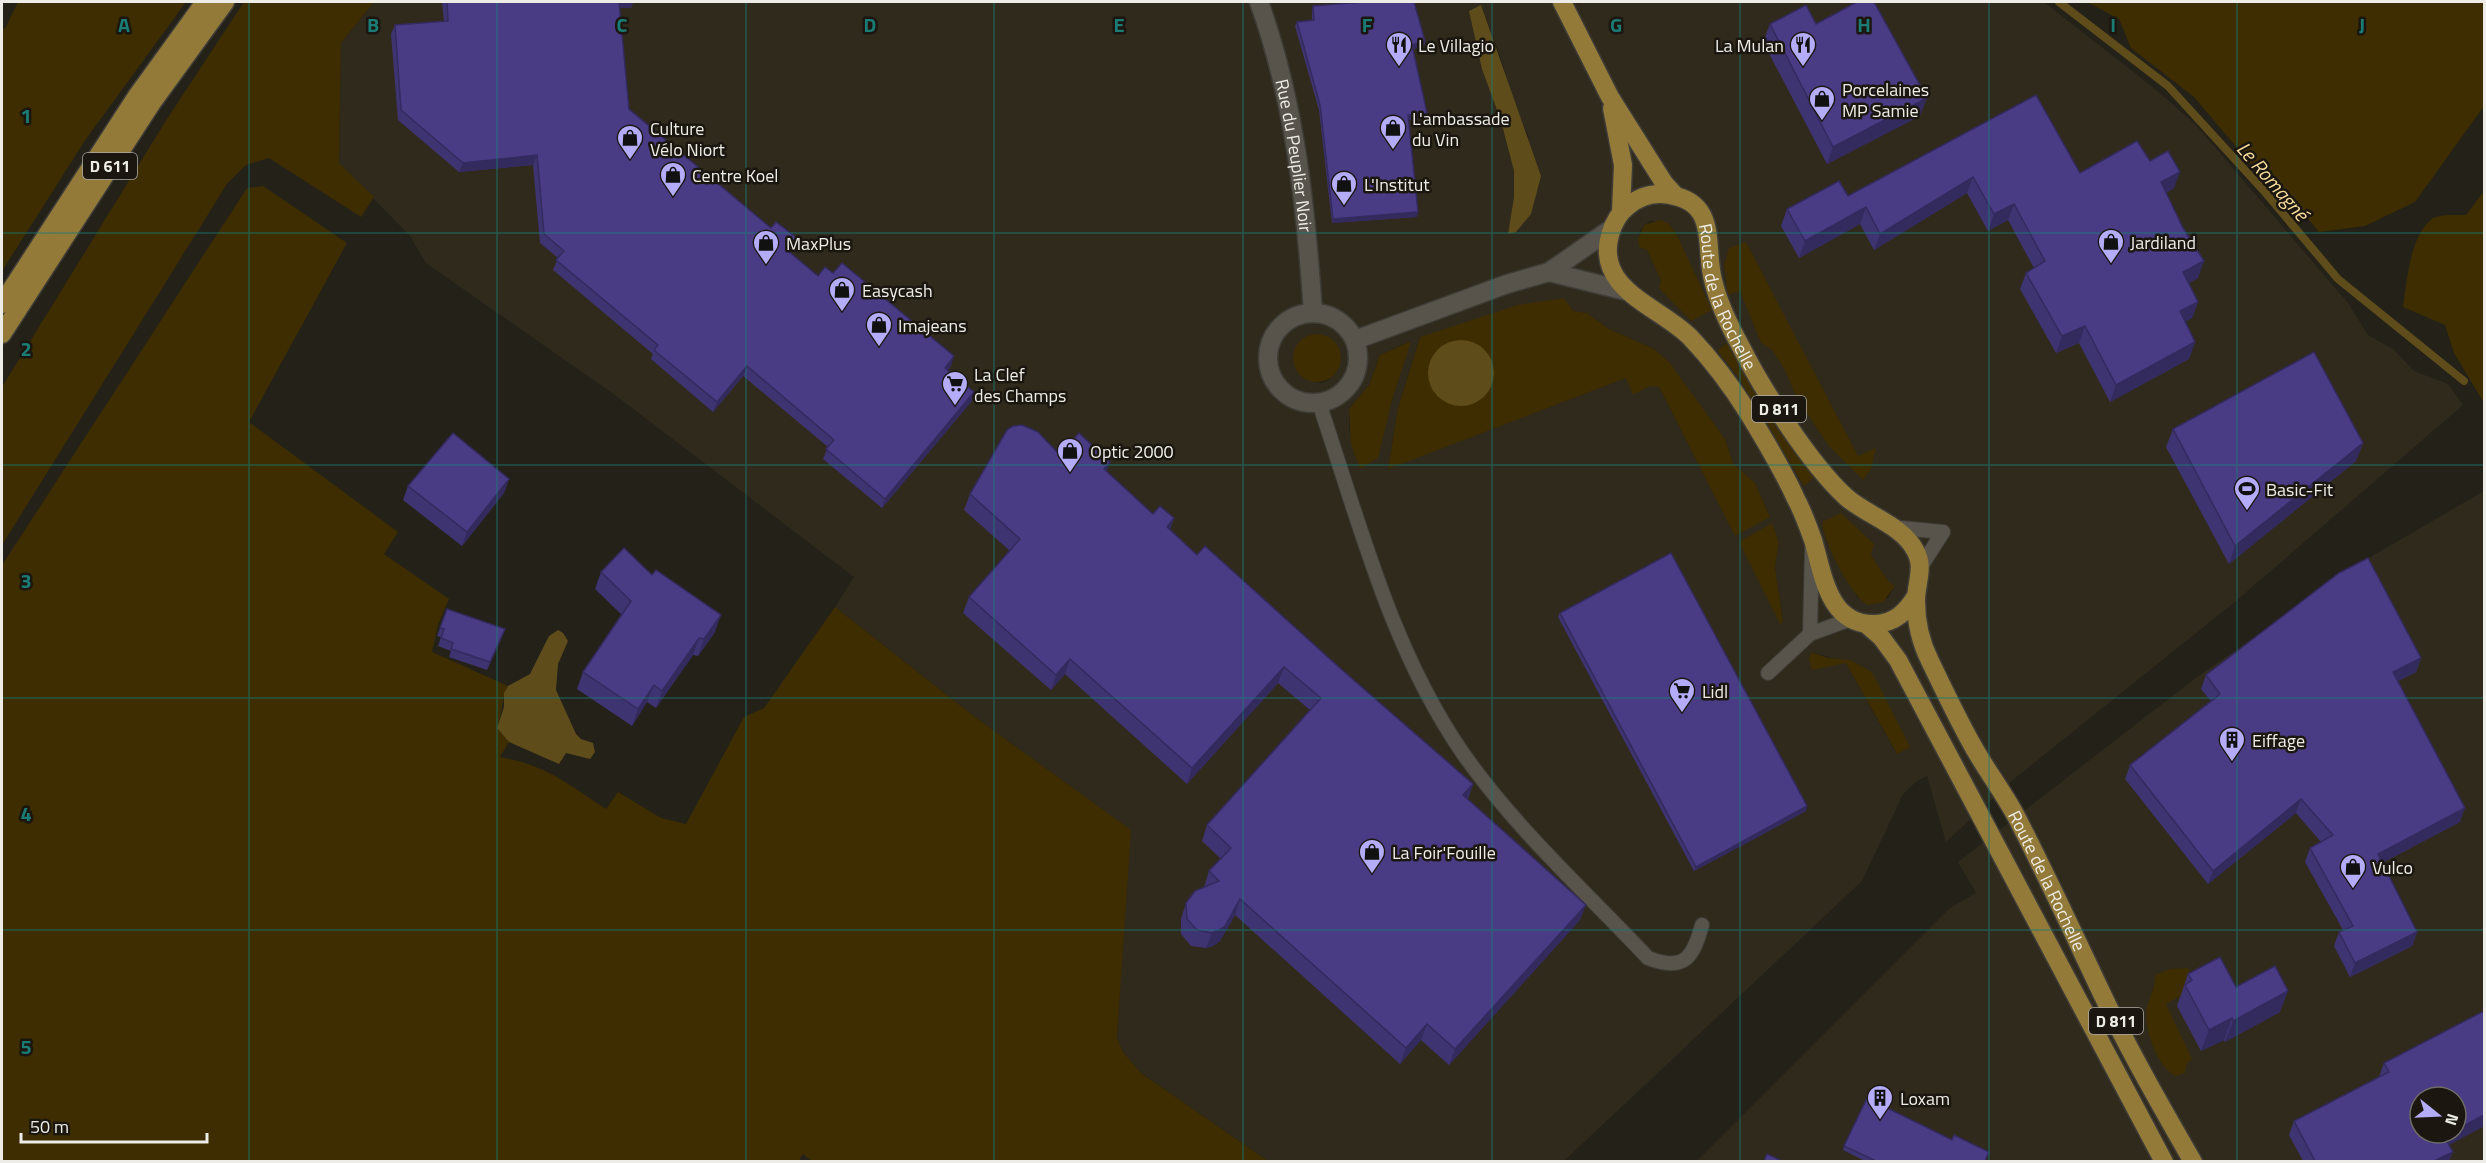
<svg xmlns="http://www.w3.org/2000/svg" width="2486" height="1163" font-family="'Titillium Web',sans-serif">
	<rect width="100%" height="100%" fill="#242119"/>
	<g fill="#302a1d" fill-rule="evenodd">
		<path d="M 374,2 L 2044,2 L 2155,89 L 2196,125 L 2348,303 L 2368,335 L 2393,349 L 2414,371 L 2448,384 L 2463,405 L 2236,601 L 2014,779 L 1946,842 L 1927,776 L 1917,781 L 1903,794 L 1862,881 L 1564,1161 L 1268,1161 L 1141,1073 L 1123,1052 L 1117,1038 L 1130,830 L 975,717 L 835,607 L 854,577 L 615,395 L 426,263 L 410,236 L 339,163 L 341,43 ZM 1481,5 L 1502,61 L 1515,108 L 1529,137 L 1508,234 L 1514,197 L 1514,171 L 1501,121 ZM 1650,221 L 1668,223 L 1676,233 L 1711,310 L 1661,281 L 1647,250 L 1639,247 L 1640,230 ZM 1573,311 L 1587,313 L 1609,329 L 1654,349 L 1725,439 L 1733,463 L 1755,483 L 1770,517 L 1712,490 L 1659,387 L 1626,378 L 1388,468 L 1398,408 L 1420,337 ZM 1317,334 L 1332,339 L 1330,379 L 1322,383 L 1314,382 ZM 1410,341 L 1392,400 L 1349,432 L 1349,409 L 1369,385 L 1380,355 ZM 1728,343 L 1743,373 L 1793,446 L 1804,486 L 1738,377 L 1717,351 ZM 1772,524 L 1779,543 L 1775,567 L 1783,622 L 1739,542 ZM 1827,542 L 1871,555 L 1888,582 L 1895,586 L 1888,598 L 1858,598 ZM 1811,652 L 1863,667 L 1896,753 L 1846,663 L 1809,659 Z"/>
		<path d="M 2484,491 L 2484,1161 L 1696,1162 L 1950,908 L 1976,893 L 1958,862 L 2197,677 L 2367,559 ZM 2420,1097 L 2456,1097 L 2456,1133 L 2420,1133 Z"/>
	</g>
	<g fill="#3d2d00">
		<polygon points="18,2 186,2 86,139 2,271 2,27 5,29"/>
		<polygon points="244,2 374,2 341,43 339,163 374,197 361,217 269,158 246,165 227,184 2,545 2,387 165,122"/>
		<polygon points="2087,2 2484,2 2484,106 2415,202 2365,226 2319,232 2296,204 2265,181 2194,97 2131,48 2119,19"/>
		<path d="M 263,186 L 347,243 L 249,422 L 398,532 L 384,554 L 449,599 L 438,625 L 432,652 L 508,686 C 502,696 502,715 497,728 L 509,742 L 500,757 C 544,764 570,785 606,809 L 618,792 L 661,818 L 686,824 L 744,717 L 764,708 L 835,607 L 975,717 L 1131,830 L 1117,1038 L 1123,1052 L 1141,1073 L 1268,1161 L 813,1162 L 803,1154 L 798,1162 L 2,1161 L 2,565 L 247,188 Z"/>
		<path d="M 2484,191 L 2484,403 L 2454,353 L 2445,325 L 2403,307 C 2407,281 2410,234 2433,218 C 2441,214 2457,215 2466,215 Z"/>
		<polygon points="1660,220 1668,223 1676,233 1712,310 1691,321 1659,288 1661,281 1647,250 1639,247 1638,239 1644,225"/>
		<polygon points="1746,242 1858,456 1876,448 1871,469 1863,480 1828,445 1797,398 1785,370 1772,350 1761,343 1740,291 1728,295 1724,265 1729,248"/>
		<polygon points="1564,298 1573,311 1587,313 1609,329 1654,349 1669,362 1725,439 1733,463 1755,483 1770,517 1735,536 1659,387 1650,386 1633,395 1626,378 1388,469 1398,408 1420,337 1518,305"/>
		<circle cx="1317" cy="358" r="24"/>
		<polygon points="1411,341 1392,400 1378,458 1360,469 1351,444 1349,409 1369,385 1380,355"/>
		<polygon points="1728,342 1771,417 1816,476 1804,486 1738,377 1717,351"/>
		<path d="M 1841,513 L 1874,544 L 1871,555 L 1888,581 L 1895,586 L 1883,602 L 1868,605 C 1851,596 1823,541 1822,522 Z"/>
		<polygon points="1772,523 1779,543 1775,567 1783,622 1780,624 1739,542"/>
		<polygon points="1811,652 1828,658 1850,660 1872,672 1910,747 1897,754 1846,663 1812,670 1809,659"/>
		<path d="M 2188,968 L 2198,986 L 2166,1004 L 2192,1059 L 2187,1063 L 2185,1073 L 2176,1076 C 2157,1068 2143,1027 2147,1007 C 2150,995 2155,990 2155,975 L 2170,969 Z"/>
	</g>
	<g fill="#5f4c1b">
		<polygon points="1481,5 1541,176 1531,214 1516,232 1508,234 1514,197 1514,171 1501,121 1482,69 1469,11"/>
		<circle cx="1461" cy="373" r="33"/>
		<polygon points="558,630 563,633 568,641 558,664 556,690 576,734 581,739 593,743 595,752 590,759 566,753 559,764 509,742 497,728 504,707 504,693 508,686 530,674 549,636"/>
	</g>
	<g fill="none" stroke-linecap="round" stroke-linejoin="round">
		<polyline stroke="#5f4c1b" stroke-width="8" points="2059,2 2168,86 2264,191 2338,279 2464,381"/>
		<defs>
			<g id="lane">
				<path d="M 1322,403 L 1322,412 C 1361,528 1392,650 1462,752 C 1515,828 1584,890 1648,958 C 1684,972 1693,958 1702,925"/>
				<polyline points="1891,527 1943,532"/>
				<polyline points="1812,549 1810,634 1851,619"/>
				<polyline points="1920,568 1943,532"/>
				<polyline points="1768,673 1810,634"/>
			</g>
			<g id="street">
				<path id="s1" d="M 1259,2 C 1295,102 1306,207 1313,313"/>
				<polyline points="1549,272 1626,291"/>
				<circle cx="1313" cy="358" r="45"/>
				<polyline points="1355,340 1507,284 1549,272 1611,229"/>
			</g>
			<g id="primary">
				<polyline points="1562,2 1610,97 1664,183 1675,195"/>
				<polyline points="1612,108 1623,165 1621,212"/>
				<polyline points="2,304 137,96 205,2"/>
				<polyline points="2,334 151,104 225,2"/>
				<path id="s2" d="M 1916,596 C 1906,612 1895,623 1875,624 C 1828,626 1823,573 1813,540 C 1808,526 1803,512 1796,499 C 1783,470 1766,442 1749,414 C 1732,387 1712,360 1690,337 C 1659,306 1595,290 1610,235 C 1613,224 1619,213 1628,206 C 1640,196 1654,192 1670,195 C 1719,203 1704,246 1713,280 C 1718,302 1729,325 1740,345 C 1762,389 1810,464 1846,497 C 1866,515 1902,525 1915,550 C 1925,567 1916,583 1916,601 C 1916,622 1921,643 1930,661 C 1944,690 1958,720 1974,748 C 1987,771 2003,792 2016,816 C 2047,876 2075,937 2104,998 C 2131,1054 2162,1108 2193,1162"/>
				<polyline points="1866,624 1881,637 1898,660 2164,1162"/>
			</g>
		</defs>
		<use href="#lane" stroke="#3e3c36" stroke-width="16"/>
		<use href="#street" stroke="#3e3c36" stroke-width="21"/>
		<use href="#primary" stroke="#3e3c36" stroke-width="21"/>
		<use href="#lane" stroke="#58544b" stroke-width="14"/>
		<use href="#street" stroke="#58544b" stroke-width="18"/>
		<use href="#primary" stroke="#937a39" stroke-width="18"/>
	</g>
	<g fill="#3f3472">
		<polygon points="442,2 633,2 631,8 619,8 629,109 771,228 797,238 793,247 789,252 818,276 833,273 951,366 948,370 974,392 971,402 882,508 823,459 828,447 743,376 713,412 651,359 653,354 553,270 558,258 540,243 533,165 459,172 398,120 391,34 395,25 444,21"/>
		<polygon points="1313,6 1425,41 1424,46 1413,49 1425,118 1408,120 1417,217 1332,223 1319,110 1295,26 1297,22 1312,21 1312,11"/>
		<polygon points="1770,24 1816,24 1920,116 1827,164 1763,42"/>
		<polygon points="2036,95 2080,173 2150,161 2174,188 2166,193 2198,278 2189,283 2198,302 2192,318 2185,322 2195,342 2189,359 2110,402 2079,343 2056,353 2020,289 2026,273 2034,268 2008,220 1988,231 1967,193 1874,250 1860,224 1799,258 1781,226 1787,209 1848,196"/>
		<polygon points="2173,429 2363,443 2356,461 2229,564 2166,447"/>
		<polygon points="1056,451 1107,472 1153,514 1174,518 1170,530 1197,555 1341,669 1473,784 1468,799 1580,920 1449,1065 1421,1040 1400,1064 1235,915 1220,941 1213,946 1206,948 1191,946 1181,934 1181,919 1186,903 1204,887 1209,871 1221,859 1202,841 1207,825 1310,710 1278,683 1187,784 1065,674 1051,690 963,613 969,597 1010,551 964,510 970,494"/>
		<polygon points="509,479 504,493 462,546 403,500 408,486"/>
		<polygon points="601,572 715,632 698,656 693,655 656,708 647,702 632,726 577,689 583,672 622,615 595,589"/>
		<polygon points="447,609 502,637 487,670 449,657 451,651 438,646 441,637 437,636"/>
		<polygon points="1560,613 1806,811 1694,871 1558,617"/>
		<polygon points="2421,658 2416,672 2398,681 2460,822 2382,863 2417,932 2412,946 2350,977 2334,946 2339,932 2343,930 2305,862 2310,848 2321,842 2296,813 2208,884 2125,779 2130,765 2211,701 2201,689 2206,675"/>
		<polygon points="2188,974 2236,987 2280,1012 2225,1042 2224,1040 2201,1051 2177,1006"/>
		<polygon points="2384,1063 2484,1126 2449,1145 2449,1161 2303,1161 2289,1135 2294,1121 2379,1077"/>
		<polygon points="1844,1146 1985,1161 1865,1161 1843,1150"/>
	</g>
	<g fill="#332a5d">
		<polygon points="617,2 633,2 631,8 615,8"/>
		<polygon points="1425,41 1424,46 1410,50 1412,45"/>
		<polygon points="1927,98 1920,116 1827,164 1833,147"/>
		<polygon points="1427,113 1425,118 1406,120 1408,115"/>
		<polygon points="537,155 533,165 459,172 463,163"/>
		<polygon points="2180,172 2174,188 2155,199 2161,182"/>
		<polygon points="1973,177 1967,193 1874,250 1880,234"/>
		<polygon points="2014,204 2008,220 1988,231 1994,214"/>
		<polygon points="1866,207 1860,224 1799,258 1805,241"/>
		<polygon points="1418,212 1417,217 1332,223 1333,219"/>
		<polygon points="797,238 793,247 783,260 787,250"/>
		<polygon points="2204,261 2198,278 2177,289 2183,272"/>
		<polygon points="2198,302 2192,318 2174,328 2180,311"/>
		<polygon points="2085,326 2079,343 2056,353 2062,336"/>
		<polygon points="2195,342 2189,359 2110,402 2116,385"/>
		<polygon points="954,356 951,366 942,377 945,368"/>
		<polygon points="747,366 743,376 713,412 717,402"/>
		<polygon points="974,392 971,402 882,508 885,499"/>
		<polygon points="2363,443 2356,461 2229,564 2235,546"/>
		<polygon points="1110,462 1105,477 1104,469"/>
		<polygon points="509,479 504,493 462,546 467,532"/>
		<polygon points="1174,518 1168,534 1167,527"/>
		<polygon points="721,615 715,632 698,656 704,639"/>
		<polygon points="699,638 693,655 656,708 662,691"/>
		<polygon points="2421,658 2416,672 2388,686 2393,672"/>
		<polygon points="1070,659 1065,674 1051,690 1056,675"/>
		<polygon points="1284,667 1278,683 1187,784 1192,768"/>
		<polygon points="654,685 647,702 632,726 638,709"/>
		<polygon points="1473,784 1467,799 1463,795"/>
		<polygon points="2301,799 2296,813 2208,884 2213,871"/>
		<polygon points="1807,806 1806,811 1694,871 1696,867"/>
		<polygon points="2465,808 2460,822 2372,868 2378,854"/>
		<polygon points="1240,899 1235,915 1220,941 1213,946 1206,948 1212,933"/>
		<polygon points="1586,905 1580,920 1449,1065 1455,1049"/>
		<polygon points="2417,932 2412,946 2350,977 2355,963"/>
		<polygon points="2288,991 2280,1012 2225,1042 2233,1021"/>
		<polygon points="2232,1018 2224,1040 2201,1051 2209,1030"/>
		<polygon points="1427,1024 1421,1040 1400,1064 1406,1048"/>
		<polygon points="2484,1115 2484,1126 2439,1150 2444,1136 2450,1133 2456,1133 2456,1130"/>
		<polygon points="2453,1152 2449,1161 2434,1161"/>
	</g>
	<g fill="#493c85" stroke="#332a5d" stroke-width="1.5">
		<polygon points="447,2 619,2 629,109 771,228 776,222 797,238 787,250 818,276 825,267 833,273 842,263 954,356 945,368 974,392 885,499 826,449 834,440 747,366 717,402 654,350 658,345 556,260 564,251 544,234 537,155 463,163 401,110 395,25 448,21"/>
		<polygon points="1363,2 1414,2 1425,41 1412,45 1427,113 1408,115 1418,212 1333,219 1320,105 1297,22 1314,20 1313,6"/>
		<polygon points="1857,2 1874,2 1927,98 1833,147 1770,24 1806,5 1816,24"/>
		<polygon points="2036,95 2080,173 2137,141 2150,161 2168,151 2180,172 2161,182 2183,228 2204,261 2183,272 2198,302 2180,311 2195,342 2116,385 2085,326 2062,336 2026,273 2045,261 2014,204 1994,214 1973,177 1880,234 1866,207 1805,241 1787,209 1839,181 1848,196"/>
		<polygon points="2314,352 2363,443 2235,546 2173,429"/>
		<polygon points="1022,425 1038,432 1056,451 1069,438 1072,441 1079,433 1110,462 1104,469 1153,514 1160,506 1174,518 1167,527 1197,555 1205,546 1341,669 1473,784 1463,795 1586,905 1455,1049 1427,1024 1406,1048 1240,899 1225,926 1219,930 1212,933 1197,930 1187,919 1186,903 1195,891 1219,881 1209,871 1231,848 1207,825 1321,698 1284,667 1192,768 1070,659 1056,675 969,597 1020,539 970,494 1007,430 1013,426"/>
		<polygon points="453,433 509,479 467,532 408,486"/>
		<polygon points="624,548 652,575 656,570 721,615 704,639 699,638 662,691 654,685 638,709 583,672 631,601 601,572"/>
		<polygon points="1671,553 1807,806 1696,867 1560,613"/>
		<polygon points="2368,558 2421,658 2393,672 2465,808 2378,854 2417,932 2355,963 2339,932 2353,926 2310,848 2333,835 2301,799 2213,871 2130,765 2220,694 2206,675 2339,573"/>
		<polygon points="447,609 505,629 490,662 451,649 453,643 441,638 444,629 440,628"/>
		<polygon points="2220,957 2236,987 2275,966 2288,991 2233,1021 2232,1018 2209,1030 2185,985 2192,980 2188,974"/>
		<polygon points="2484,1011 2484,1115 2456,1130 2456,1097 2420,1097 2420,1133 2450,1133 2444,1136 2453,1152 2434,1161 2315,1161 2294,1121 2389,1072 2384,1063"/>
		<polygon points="1867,1098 1952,1140 1954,1135 1989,1152 1985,1161 1876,1161 1844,1146"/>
		<polygon points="1767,1154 1782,1161 1764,1161"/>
	</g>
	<path fill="none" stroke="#1a7c74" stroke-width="1.5" stroke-opacity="0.55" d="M 249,2 L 249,1162M 497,2 L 497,1162M 746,2 L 746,1162M 994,2 L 994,1162M 1243,2 L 1243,1162M 1492,2 L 1492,1162M 1740,2 L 1740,1162M 1989,2 L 1989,1162M 2237,2 L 2237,1162M 2,233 L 2484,233M 2,465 L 2484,465M 2,698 L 2484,698M 2,930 L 2484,930"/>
	<defs>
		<symbol id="restaurant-pin" viewBox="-11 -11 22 30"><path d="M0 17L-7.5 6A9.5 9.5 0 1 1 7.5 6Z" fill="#b4acf9" stroke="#1b1710"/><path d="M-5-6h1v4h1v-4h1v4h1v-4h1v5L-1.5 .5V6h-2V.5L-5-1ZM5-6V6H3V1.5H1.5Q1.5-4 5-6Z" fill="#111"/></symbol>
		<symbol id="shop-pin" viewBox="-11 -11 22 30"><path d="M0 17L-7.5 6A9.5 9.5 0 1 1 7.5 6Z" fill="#b4acf9" stroke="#1b1710"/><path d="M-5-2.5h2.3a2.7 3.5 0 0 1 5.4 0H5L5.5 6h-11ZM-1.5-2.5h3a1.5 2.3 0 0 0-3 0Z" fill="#111"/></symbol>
		<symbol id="supermarket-pin" viewBox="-11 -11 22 30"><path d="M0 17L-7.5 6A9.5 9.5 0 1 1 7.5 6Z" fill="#b4acf9" stroke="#1b1710"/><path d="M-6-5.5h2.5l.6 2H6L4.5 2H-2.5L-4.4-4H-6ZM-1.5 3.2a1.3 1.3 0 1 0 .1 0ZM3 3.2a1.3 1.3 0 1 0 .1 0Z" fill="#111"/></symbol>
		<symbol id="stadium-pin" viewBox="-11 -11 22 30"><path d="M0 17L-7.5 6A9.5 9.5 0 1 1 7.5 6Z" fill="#b4acf9" stroke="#1b1710"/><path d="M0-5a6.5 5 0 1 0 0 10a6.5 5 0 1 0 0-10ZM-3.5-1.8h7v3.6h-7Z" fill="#111"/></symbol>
		<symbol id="building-pin" viewBox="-11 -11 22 30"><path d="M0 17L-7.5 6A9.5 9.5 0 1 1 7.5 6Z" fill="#b4acf9" stroke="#1b1710"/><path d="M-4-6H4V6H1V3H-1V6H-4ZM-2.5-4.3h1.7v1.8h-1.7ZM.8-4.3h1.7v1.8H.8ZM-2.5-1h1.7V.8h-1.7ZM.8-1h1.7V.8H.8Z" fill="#111"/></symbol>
	</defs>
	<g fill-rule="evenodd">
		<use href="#restaurant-pin" x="1384" y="30" width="30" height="40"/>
		<use href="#restaurant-pin" x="1788" y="30" width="30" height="40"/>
		<use href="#shop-pin" x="1807" y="84" width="30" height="40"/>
		<use href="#shop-pin" x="1378" y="113" width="30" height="40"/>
		<use href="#shop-pin" x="615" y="123" width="30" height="40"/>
		<use href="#shop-pin" x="658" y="160" width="30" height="40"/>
		<use href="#shop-pin" x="1329" y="169" width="30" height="40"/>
		<use href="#shop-pin" x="2096" y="227" width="30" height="40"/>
		<use href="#shop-pin" x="751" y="228" width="30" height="40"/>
		<use href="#shop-pin" x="827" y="275" width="30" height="40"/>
		<use href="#shop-pin" x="864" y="310" width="30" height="40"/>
		<use href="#supermarket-pin" x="940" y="369" width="30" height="40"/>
		<use href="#shop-pin" x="1055" y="436" width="30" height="40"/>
		<use href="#stadium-pin" x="2232" y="474" width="30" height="40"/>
		<use href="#supermarket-pin" x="1667" y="676" width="30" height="40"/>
		<use href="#building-pin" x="2217" y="725" width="30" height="40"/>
		<use href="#shop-pin" x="1357" y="837" width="30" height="40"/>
		<use href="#shop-pin" x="2338" y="852" width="30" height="40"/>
		<use href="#building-pin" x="1865" y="1083" width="30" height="40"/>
	</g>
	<g text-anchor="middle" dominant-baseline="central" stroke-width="5" stroke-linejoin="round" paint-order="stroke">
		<g fill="#1b1710" stroke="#afaca6" stroke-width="1.5">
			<rect x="83" y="153" width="54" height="26" rx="4.5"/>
			<rect x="1752" y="396" width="54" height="26" rx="4.5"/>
			<rect x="2089" y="1008" width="54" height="26" rx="4.5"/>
		</g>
		<g font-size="16" font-weight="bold" fill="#eeece6">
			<text x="110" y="166">D 611</text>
			<text x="1779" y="409">D 811</text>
			<text x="2116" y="1021">D 811</text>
		</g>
		<g font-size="18" fill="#eeece6" stroke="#1b1710" text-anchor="start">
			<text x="1418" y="45">Le Villagio</text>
			<text x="1784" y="45" text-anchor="end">La Mulan</text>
			<text x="1842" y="89">Porcelaines<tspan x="1842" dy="21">MP Samie</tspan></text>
			<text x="1412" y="118">L'ambassade<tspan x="1412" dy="21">du Vin</tspan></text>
			<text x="650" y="128">Culture<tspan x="650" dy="21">Vélo Niort</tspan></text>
			<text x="692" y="175">Centre Koel</text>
			<text x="1364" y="184">L'Institut</text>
			<text x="2130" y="242">Jardiland</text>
			<text x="786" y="243">MaxPlus</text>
			<text x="862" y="290">Easycash</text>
			<text x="898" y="325">Imajeans</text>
			<text x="974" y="374">La Clef<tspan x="974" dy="21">des Champs</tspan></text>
			<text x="1090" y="451">Optic 2000</text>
			<text x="2266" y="489">Basic-Fit</text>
			<text x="1702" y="691">Lidl</text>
			<text x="2252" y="740">Eiffage</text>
			<text x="1392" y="852">La Foir'Fouille</text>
			<text x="2372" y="867">Vulco</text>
			<text x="1900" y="1098">Loxam</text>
		</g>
		<g font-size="18" fill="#eeece6" stroke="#1b1710">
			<text stroke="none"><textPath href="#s1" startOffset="158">Rue du Peuplier Noir</textPath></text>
			<text stroke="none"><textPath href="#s2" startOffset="750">Route de la Rochelle</textPath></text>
			<text stroke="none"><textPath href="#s2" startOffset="1438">Route de la Rochelle</textPath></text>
		</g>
		<g font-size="20" font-style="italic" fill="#f7db9a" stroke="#1b1710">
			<text transform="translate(2273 181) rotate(49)">Le Romagné</text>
		</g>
	</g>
	<g font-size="20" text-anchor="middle" font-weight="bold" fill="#1a7c74" stroke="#1b1710" stroke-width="5" stroke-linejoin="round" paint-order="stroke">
		<text x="124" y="32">A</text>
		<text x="373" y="32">B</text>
		<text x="622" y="32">C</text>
		<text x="870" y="32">D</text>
		<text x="1119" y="32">E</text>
		<text x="1367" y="32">F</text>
		<text x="1616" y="32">G</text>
		<text x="1864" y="32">H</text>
		<text x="2113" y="32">I</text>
		<text x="2362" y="32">J</text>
		<text x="26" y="123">1</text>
		<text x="26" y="356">2</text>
		<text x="26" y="588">3</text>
		<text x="26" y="821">4</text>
		<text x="26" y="1054">5</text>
	</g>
	<rect width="2486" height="1163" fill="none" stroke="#eeece6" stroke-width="6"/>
	<g transform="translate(2438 1115) rotate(108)"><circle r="28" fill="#1b1710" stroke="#6f6c66" stroke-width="1.5"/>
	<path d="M0-4.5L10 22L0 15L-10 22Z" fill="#b4acf9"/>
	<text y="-9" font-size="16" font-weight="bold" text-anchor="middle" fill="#eeece6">N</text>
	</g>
	<path d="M21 1133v9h186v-9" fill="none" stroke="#eeece6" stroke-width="3"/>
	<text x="30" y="1133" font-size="18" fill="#eeece6" stroke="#1b1710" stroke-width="4.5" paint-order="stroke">50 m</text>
</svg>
